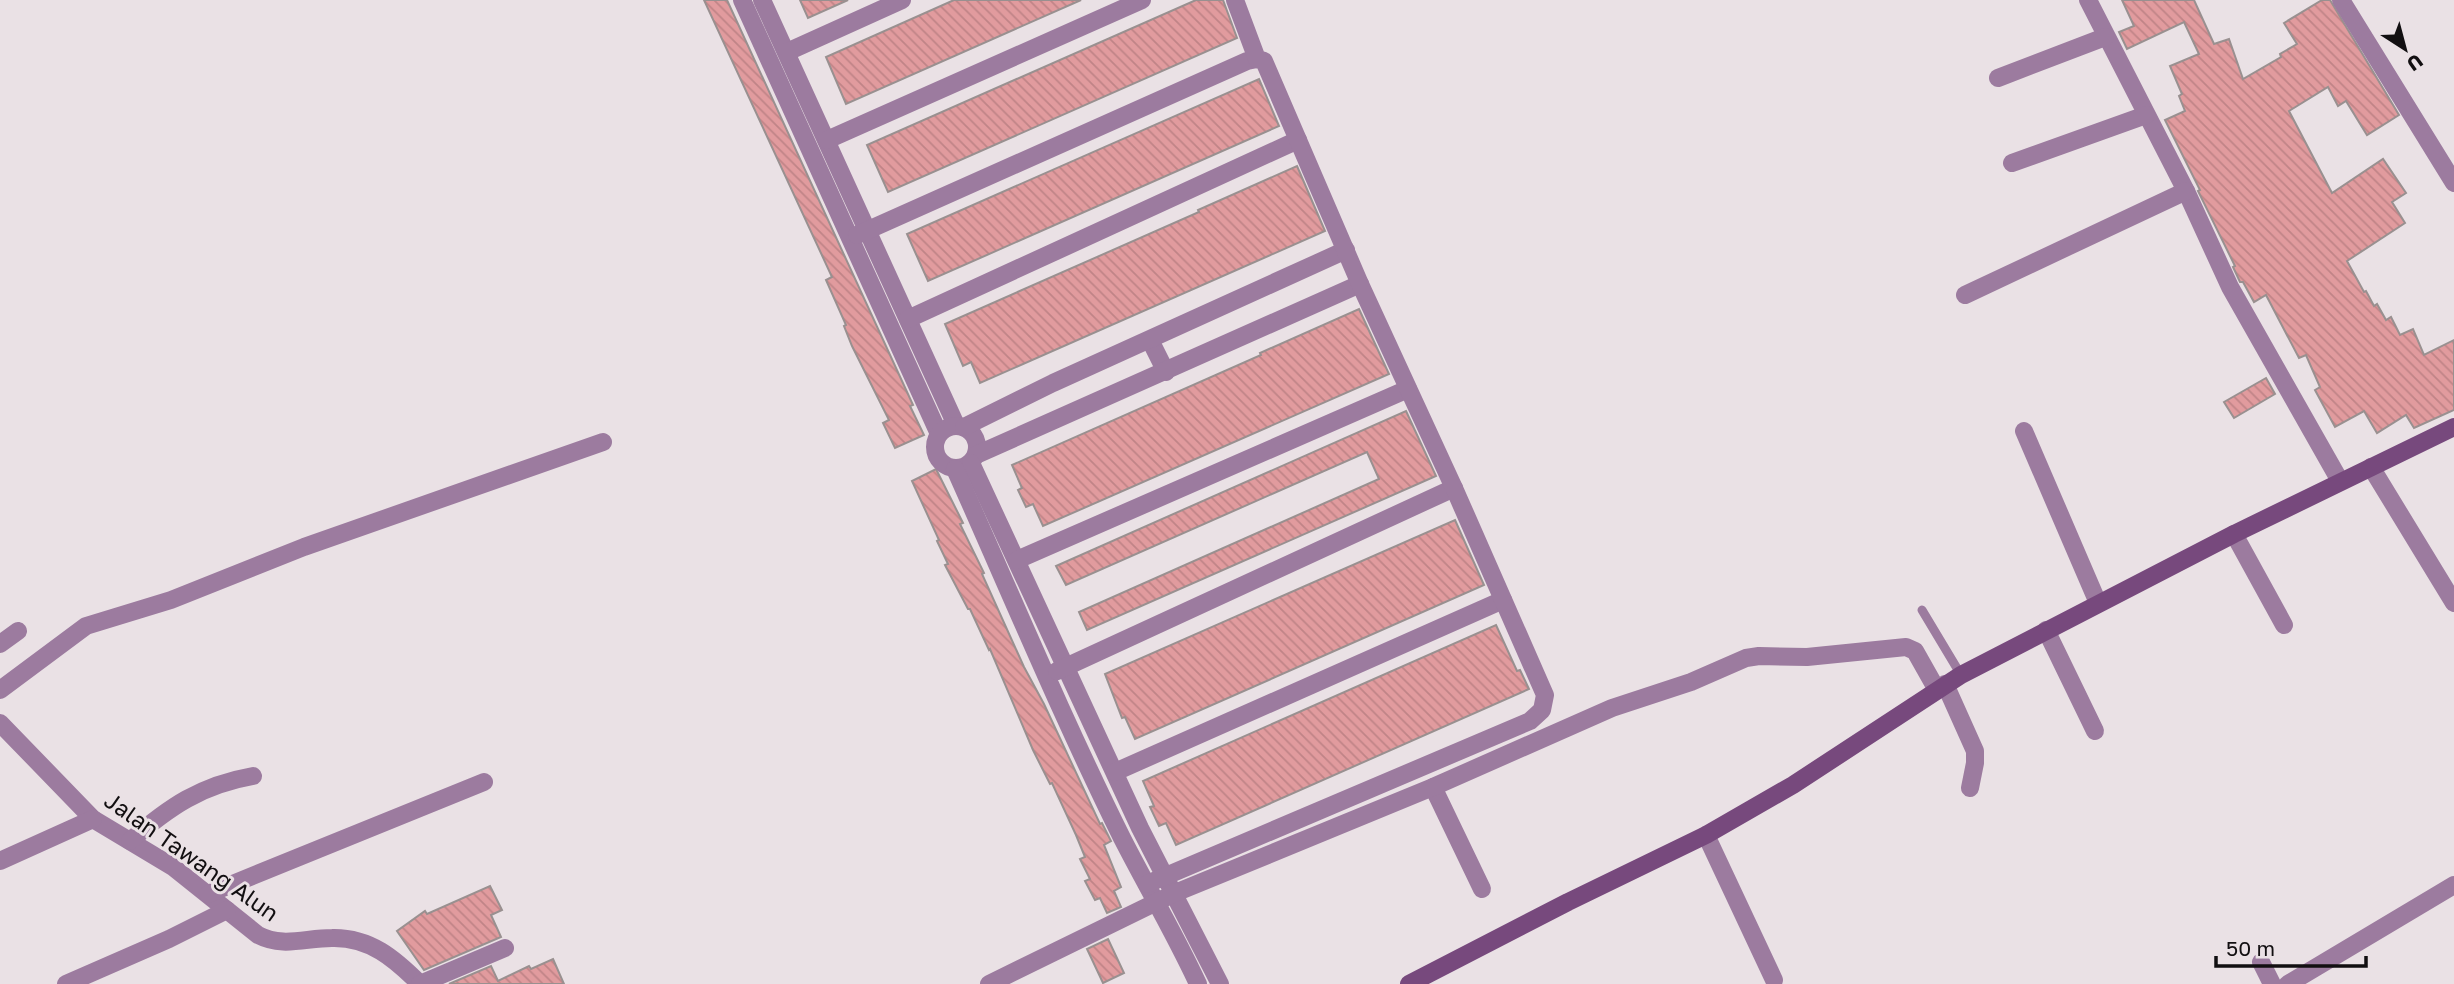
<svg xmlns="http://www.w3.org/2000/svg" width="2454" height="984" font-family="'Golos Text',sans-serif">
	<defs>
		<pattern id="building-back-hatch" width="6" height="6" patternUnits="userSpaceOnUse" patternTransform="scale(1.75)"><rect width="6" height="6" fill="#e19b9e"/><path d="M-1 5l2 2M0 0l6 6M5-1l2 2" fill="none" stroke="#c08487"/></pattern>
	</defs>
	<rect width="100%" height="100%" fill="#eae1e5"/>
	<g fill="url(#building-back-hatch)" stroke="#999090" stroke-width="2">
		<polygon points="704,0 727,0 913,405 910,406 924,435 895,448 883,423 889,420 852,346 844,326 846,325 826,280 832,277"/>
		<polygon points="800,0 848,0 808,18"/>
		<polygon points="954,0 1081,0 846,104 826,57"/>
		<polygon points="1196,0 1223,0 1237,38 888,192 867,145"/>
		<polygon points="2122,0 2194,0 2214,44 2229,39 2243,79 2281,57 2280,54 2297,44 2284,23 2322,0 2330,0 2399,115 2367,135 2346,101 2338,106 2328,87 2289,111 2332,193 2383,159 2406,193 2392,202 2405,223 2347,261 2364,292 2366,291 2374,306 2377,304 2386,320 2391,317 2400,335 2413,329 2424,355 2454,340 2454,410 2414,428 2406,415 2377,433 2364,411 2335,427 2315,390 2320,387 2306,355 2299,358 2266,295 2254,302 2243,282 2240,282 2233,267 2235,266 2198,191 2200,190 2165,120 2185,111 2179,96 2182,94 2170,66 2199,54 2184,22 2127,49 2119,32 2134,26"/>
		<polygon points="1259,79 1279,126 928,281 907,234"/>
		<polygon points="1297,166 1325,231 980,383 971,362 963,366 945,324 1199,212 1198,210"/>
		<polygon points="1359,309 1389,374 1043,526 1033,504 1026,507 1018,490 1022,488 1012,465 1261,355 1260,353"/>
		<polygon points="2266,378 2275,394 2234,418 2224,402"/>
		<polygon points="1406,411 1436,476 1087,630 1079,612 1379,479 1367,452 1066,585 1056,566"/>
		<polygon points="936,469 963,523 960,524 984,573 982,574 1024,667 1044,704 1100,824 1102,823 1111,841 1104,845 1121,887 1114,891 1121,907 1107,913 1100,898 1095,900 1085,881 1090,879 1080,859 1085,857 1076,835 1052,783 1050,784 1033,750 990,649 989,650 970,609 968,609 945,565 948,564 937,541 939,540 912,481"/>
		<polygon points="1455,520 1484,585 1135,739 1125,717 1122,718 1105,674"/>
		<polygon points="1496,625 1517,671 1520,670 1529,689 1176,845 1166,823 1159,826 1150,807 1154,806 1143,781"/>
		<polygon points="490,886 502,910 491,915 501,937 424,970 397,931 425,911 427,914"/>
		<polygon points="1108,939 1124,973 1103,983 1087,949"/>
		<polygon points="553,959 564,984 449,984 491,966 498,981 529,966 531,969"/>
	</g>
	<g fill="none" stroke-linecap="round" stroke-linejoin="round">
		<polyline stroke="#9c7b9f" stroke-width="9" points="1922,610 1961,675"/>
		<g stroke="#9c7b9f" stroke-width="18">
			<polyline points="742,0 939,434"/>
			<polyline points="762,0 956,425"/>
			<polyline points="2088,0 2186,191 2230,287 2340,481"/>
			<polyline points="2341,0 2454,183"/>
			<polyline points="787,52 902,0"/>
			<polyline points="1998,78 2105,37"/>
			<polyline points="827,140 1142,0"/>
			<polyline points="2012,163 2146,115"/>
			<polyline points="857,235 1247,61 1257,59"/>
			<polyline points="1965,295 2186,191"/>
			<polyline points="908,319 1298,140"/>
			<polyline points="1150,340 1166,372"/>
			<circle cx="956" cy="447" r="21"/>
			<polyline points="964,427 1053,383 1346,250"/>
			<polyline points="2024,431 2098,603"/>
			<polyline points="976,455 1360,284"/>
			<polyline points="971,463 1140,828 1220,984"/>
			<polyline points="2371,467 2454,603"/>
			<path d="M 955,469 C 1010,592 1062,717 1122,838 C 1147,887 1175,934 1198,984"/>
			<polyline points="2234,534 2284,625"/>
			<polyline points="1017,560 1408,389"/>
			<polyline points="2046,630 2095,731"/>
			<polyline points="0,644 18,631"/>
			<polyline points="1057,671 1454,488"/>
			<polyline points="1945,684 1975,751 1975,763 1970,788"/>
			<polyline points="0,690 86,626 171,600 304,547 603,442"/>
			<path d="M 0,723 L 93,819 L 173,867 L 258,935 C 283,948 305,938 332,938 C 370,937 395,959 420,984"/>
			<polyline points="1115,772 1503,600"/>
			<polyline points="1433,787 1482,889"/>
			<polyline points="1706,835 1774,980"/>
			<path d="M 130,841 C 169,807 201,785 253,776"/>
			<polyline points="0,861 93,819"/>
			<polyline points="1147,884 1530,721 1542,710 1545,695 1454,488 1360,284 1267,68 1264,61 1257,59 1235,0"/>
			<polyline points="208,894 484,782"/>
			<polyline points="2261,962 2272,984"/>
			<polyline points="66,984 169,939 227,910"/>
			<polyline points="420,984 505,948"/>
			<polyline points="989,984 1175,893 1433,787 1612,708 1691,682 1746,658 1759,656 1807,657 1906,647 1915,651 1937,690"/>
			<polyline points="2288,984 2454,885"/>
		</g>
		<polyline stroke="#77497d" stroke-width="18" points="1409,984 1568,902 1706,835 1793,785 1961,675 2234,534 2454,427"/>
	</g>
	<g text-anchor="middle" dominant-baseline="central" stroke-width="6" stroke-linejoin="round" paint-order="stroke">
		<g font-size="23" fill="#120f11" stroke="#eae1e5">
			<text transform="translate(192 856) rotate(35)">Jalan Tawang Alun</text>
		</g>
	</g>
	<g transform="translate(2405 49) rotate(144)" stroke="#eae1e5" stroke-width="5" paint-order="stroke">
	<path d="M0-5L12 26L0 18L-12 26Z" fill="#120f11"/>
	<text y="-10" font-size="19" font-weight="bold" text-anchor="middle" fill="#120f11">U</text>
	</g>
	<path d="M2216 956v10h150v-10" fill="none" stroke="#120f11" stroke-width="3.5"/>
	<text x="2226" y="956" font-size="21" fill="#120f11" stroke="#eae1e5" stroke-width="5" paint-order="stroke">50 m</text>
</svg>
